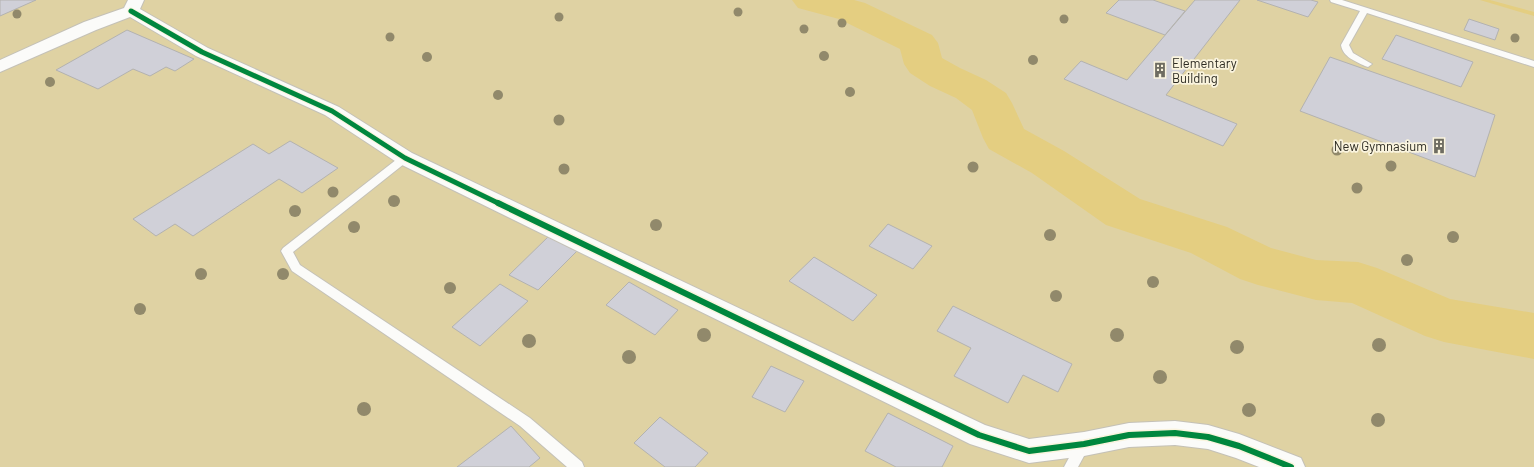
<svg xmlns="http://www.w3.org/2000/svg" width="1534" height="467" font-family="Barlow,sans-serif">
	<rect width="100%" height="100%" fill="#e7e4d7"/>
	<rect fill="#dfd2a3" x="0" y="0" width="1534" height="467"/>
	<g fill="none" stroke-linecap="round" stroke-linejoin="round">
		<polygon fill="#e4ce81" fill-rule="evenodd" points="1480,0 1490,0 1534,12 1534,16"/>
		<polygon fill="#e4ce81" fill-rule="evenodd" points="792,0 854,0 865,3 932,35 938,43 942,58 960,68 986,80 1006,93 1012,103 1024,129 1064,151 1140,199 1227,227 1271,248 1316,260 1358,262 1377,268 1450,299 1534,313 1534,359 1444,342 1425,336 1352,303 1316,300 1258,285 1240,279 1191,253 1106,225 1032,173 989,149 983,138 972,110 956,98 930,86 910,73 904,64 900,49 839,19 798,8"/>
	</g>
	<g fill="#d0d0d8" stroke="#b3b2b0">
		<polygon points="0,0 36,0 0,16"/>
		<polygon points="1119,0 1153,0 1185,11 1165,35 1106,13"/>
		<polygon points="1195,0 1240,0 1166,95 1237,124 1223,146 1064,79 1081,61 1127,80"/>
		<polygon points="1257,0 1311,0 1318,2 1308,17"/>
		<polygon points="1469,19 1499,29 1495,40 1464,30"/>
		<polygon points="127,30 194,59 175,71 166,67 150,76 133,69 98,89 56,70"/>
		<polygon points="1396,35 1473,62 1461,87 1382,59"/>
		<polygon points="1330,57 1495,115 1475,177 1300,111"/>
		<polygon points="290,141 338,168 302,193 279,179 193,236 175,224 156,236 133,219 253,144 269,154"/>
		<polygon points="888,224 932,246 913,269 869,246"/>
		<polygon points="549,236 578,250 538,290 509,275"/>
		<polygon points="814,257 877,295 853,321 789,281"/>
		<polygon points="629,282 678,310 655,335 606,305"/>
		<polygon points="500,284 528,301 480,346 452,327"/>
		<polygon points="953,306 1072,364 1058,392 1023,375 1008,403 954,376 971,348 937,331"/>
		<polygon points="771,366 804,381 785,412 752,397"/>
		<polygon points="888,413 953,446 942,467 896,467 865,451"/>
		<polygon points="660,417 708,453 695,467 665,467 634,443"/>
		<polygon points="511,426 540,458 529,467 457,467"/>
	</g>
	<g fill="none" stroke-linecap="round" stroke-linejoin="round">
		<defs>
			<g id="lane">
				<path d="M 1330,0 L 1342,0 L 1534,61 L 1534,67 L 1367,13 L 1349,45 L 1353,53 L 1372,64 L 1368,67 L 1365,66 C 1355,61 1343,57 1341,45 L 1360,11 L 1331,2 Z"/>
				<polygon points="405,155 410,158 409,160 293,252 300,265 530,418 582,462 584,467 567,467 520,426 292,271 281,251 283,248 401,156"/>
				<polygon points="1083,439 1088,441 1090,445 1078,467 1064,467 1078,441"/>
			</g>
			<polygon id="street" points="128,0 144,0 140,9 208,48 339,107 412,153 985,425 1029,439 1084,432 1129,423 1175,421 1208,425 1239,434 1301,458 1305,467 1259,467 1236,458 1208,449 1175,445 1129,447 1084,456 1029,463 970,444 398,163 325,115 196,56 130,17 96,30 0,72 0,60 84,22 124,8"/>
		</defs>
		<use href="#lane" stroke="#c4c1b7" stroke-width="2"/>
		<use href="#street" stroke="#c4c1b7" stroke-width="2"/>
		<use href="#lane" fill="#fbfbf9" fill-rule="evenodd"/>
		<use href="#street" fill="#fbfbf9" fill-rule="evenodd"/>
		<defs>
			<polyline id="cycleway-far1" points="131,11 202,52 332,111 405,158 500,204"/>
			<polyline id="cycleway" points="498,203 979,435 1029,451 1084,444 1129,435 1175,433 1208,437 1239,446 1291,467"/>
		</defs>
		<use href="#cycleway-far1" stroke="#faf4de" stroke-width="7"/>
		<use href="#cycleway" stroke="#faf4de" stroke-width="9"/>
		<use href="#cycleway-far1" stroke="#00873e" stroke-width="5"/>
		<use href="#cycleway" stroke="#00873e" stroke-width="6"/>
	</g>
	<g fill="#91896b">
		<circle cx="738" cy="12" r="4.5"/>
		<circle cx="17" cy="14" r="4.5"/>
		<circle cx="559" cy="17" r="4.5"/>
		<circle cx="1064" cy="19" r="4.5"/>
		<circle cx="842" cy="23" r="4.5"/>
		<circle cx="804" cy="29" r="4.5"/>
		<circle cx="390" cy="37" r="4.5"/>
		<circle cx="1515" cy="38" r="4.5"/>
		<circle cx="824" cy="56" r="5"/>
		<circle cx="427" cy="57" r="5"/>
		<circle cx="1033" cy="60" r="5"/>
		<circle cx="50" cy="82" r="5"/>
		<circle cx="850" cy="92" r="5"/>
		<circle cx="498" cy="95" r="5"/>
		<circle cx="559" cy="120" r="5.5"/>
		<circle cx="1337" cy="150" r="5.5"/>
		<circle cx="1391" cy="166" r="5.5"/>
		<circle cx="973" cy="167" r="5.5"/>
		<circle cx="564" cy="169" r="5.5"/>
		<circle cx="1357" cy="188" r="5.5"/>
		<circle cx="333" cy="192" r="5.5"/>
		<circle cx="394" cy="201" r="6"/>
		<circle cx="295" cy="211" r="6"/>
		<circle cx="656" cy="225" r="6"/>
		<circle cx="354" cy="227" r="6"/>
		<circle cx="1050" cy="235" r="6"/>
		<circle cx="1453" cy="237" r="6"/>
		<circle cx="1407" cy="260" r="6"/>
		<circle cx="201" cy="274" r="6"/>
		<circle cx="283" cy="274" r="6"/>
		<circle cx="1153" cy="282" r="6"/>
		<circle cx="450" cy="288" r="6"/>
		<circle cx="1056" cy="296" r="6"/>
		<circle cx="140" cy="309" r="6"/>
		<circle cx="704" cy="335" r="7"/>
		<circle cx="1117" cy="335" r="7"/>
		<circle cx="529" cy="341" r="7"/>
		<circle cx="1379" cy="345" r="7"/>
		<circle cx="1237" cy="347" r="7"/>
		<circle cx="629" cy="357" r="7"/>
		<circle cx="1160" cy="377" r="7"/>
		<circle cx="364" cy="409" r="7"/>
		<circle cx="1249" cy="410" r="7"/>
		<circle cx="1378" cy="420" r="7"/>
	</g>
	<defs>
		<symbol id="building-bare" viewBox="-9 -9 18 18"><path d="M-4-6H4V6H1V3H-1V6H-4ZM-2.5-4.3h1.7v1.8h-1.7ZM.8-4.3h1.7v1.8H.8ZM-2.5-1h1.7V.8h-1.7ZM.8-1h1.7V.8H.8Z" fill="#6e6c61" stroke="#faf4de" stroke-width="2.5" paint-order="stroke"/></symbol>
	</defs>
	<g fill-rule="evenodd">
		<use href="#building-bare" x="1149" y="59" width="22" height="22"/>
		<use href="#building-bare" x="1428" y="135" width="22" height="22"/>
	</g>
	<g text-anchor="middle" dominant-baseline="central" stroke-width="3.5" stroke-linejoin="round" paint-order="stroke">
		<g font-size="13" fill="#2d2b22" stroke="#faf4de" text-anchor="start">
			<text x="1172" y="63">Elementary<tspan x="1172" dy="15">Building</tspan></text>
			<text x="1427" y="146" text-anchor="end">New Gymnasium</text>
		</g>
	</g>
</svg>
